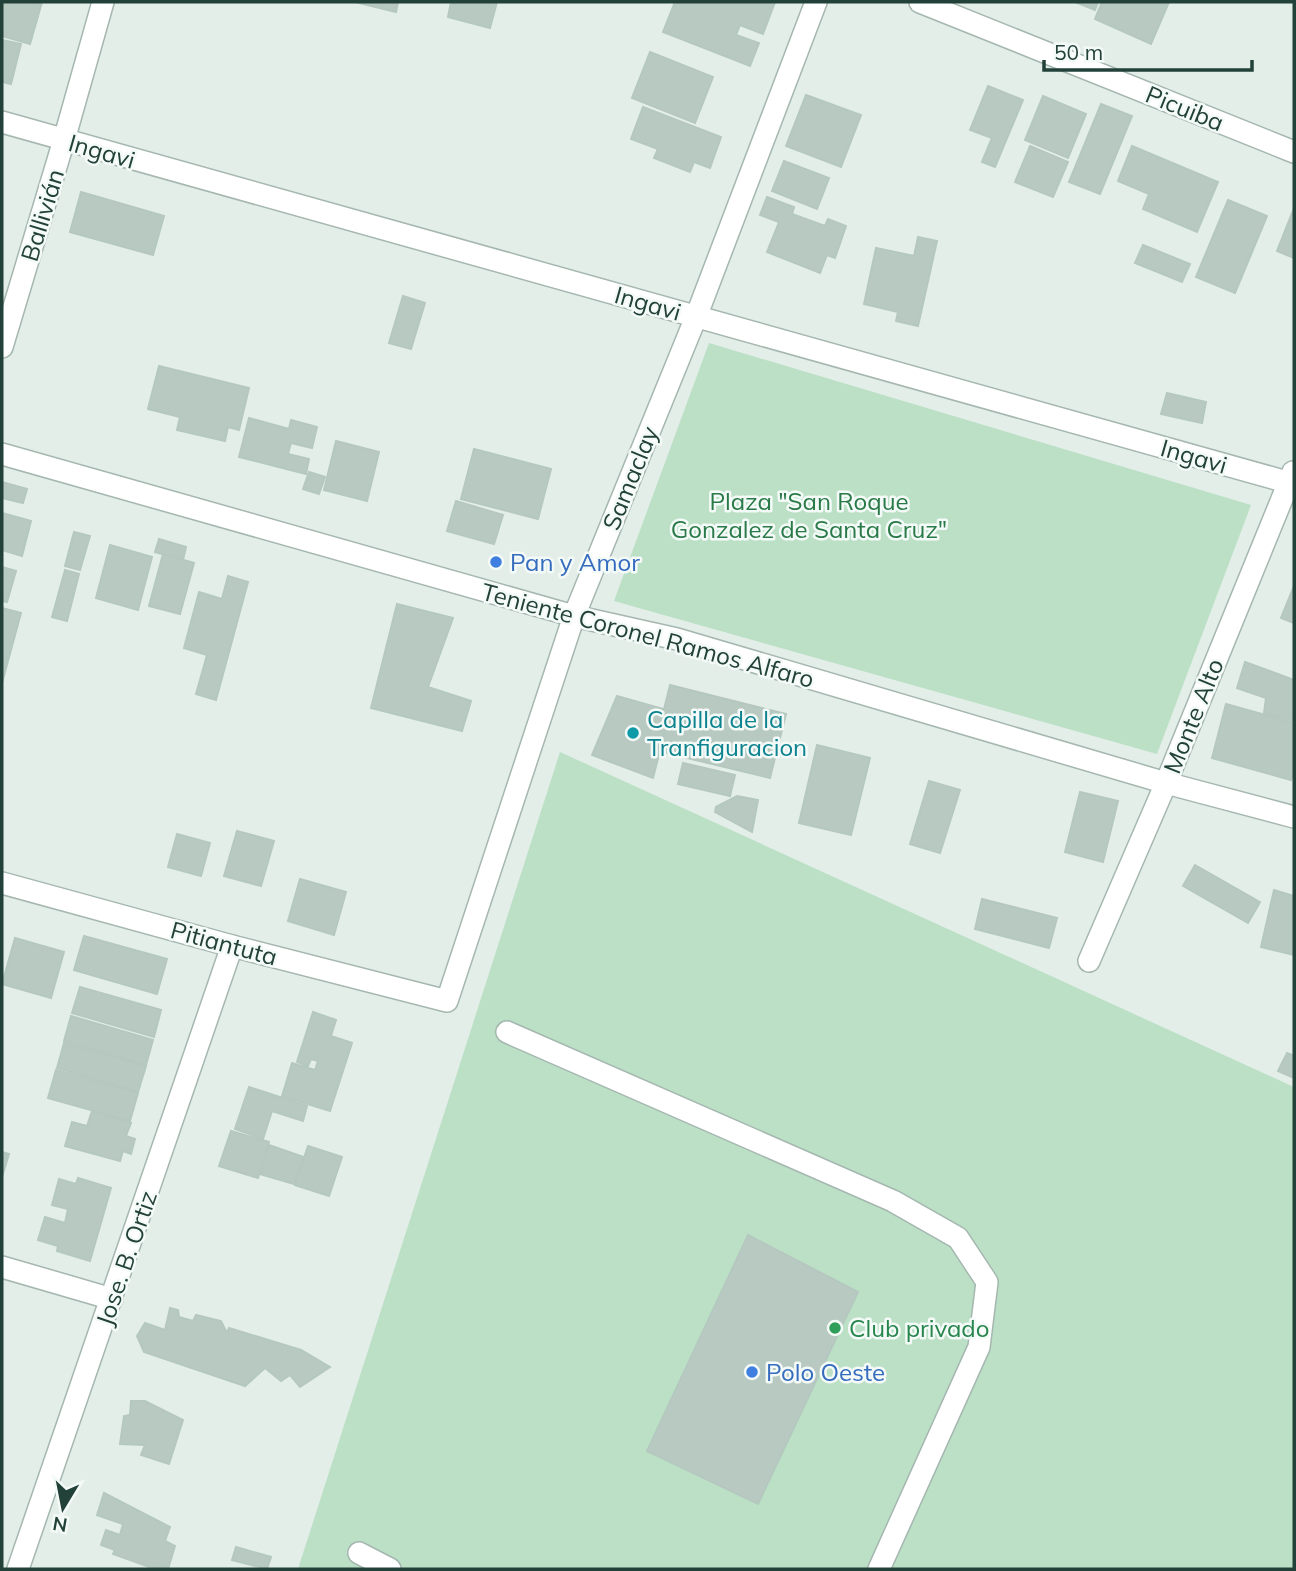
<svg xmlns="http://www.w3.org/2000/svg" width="1296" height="1571" font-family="Mulish,sans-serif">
	<rect width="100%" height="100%" fill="#e3eee9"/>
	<g fill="#bbe0c5">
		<polygon points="709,343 1251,505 1157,754 614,601"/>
		<polygon points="560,752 1294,1087 1294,1569 298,1569"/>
	</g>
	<g fill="#b8c9c2" stroke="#b5c8c0" stroke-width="2">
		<polygon points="2,2 42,2 30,44 2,36"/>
		<polygon points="355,2 398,2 396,12"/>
		<polygon points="451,2 497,2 490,28 448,17"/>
		<polygon points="675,2 775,2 763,34 740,25 736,35 759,43 750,66 663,32"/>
		<polygon points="1075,2 1098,2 1095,10"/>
		<polygon points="1102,2 1169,2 1151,44 1095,19"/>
		<polygon points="2,40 21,44 11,84 2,82"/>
		<polygon points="650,52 713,77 695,123 632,98"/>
		<polygon points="988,86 1023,100 995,167 982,162 992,138 970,130"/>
		<polygon points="806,95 861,115 841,167 786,146"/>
		<polygon points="1043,96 1086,114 1068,158 1025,140"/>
		<polygon points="1101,104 1132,116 1100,194 1069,182"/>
		<polygon points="643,107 721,137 710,168 694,162 690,172 654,158 658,149 631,139"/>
		<polygon points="1030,146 1068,162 1053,197 1015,182"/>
		<polygon points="1132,146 1218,182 1197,232 1143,209 1149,194 1118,181"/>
		<polygon points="784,161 829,178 817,209 772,191"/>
		<polygon points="81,192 164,216 153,255 70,232"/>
		<polygon points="767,197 794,207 792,214 825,226 828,219 846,226 835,258 827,255 820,273 767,252 779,222 760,215"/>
		<polygon points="1228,200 1267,216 1235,293 1196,277"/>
		<polygon points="1294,208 1294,258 1277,251"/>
		<polygon points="918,237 937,241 918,326 896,321 898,312 864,304 876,248 914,256"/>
		<polygon points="1143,245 1190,264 1182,282 1135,263"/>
		<polygon points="403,296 425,303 411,349 389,343"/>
		<polygon points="159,366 249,388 239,430 228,427 225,441 177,430 180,417 148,409"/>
		<polygon points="1167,393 1206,402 1202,423 1161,414"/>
		<polygon points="249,418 289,429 291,420 317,427 312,448 291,443 288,454 309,459 306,474 239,457"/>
		<polygon points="336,441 379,452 367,501 324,490"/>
		<polygon points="474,449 551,469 538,519 461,499"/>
		<polygon points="309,472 325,477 319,494 303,489"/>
		<polygon points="2,482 27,489 23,503 2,498 2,500"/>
		<polygon points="456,501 503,515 494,544 447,531"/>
		<polygon points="2,513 31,521 22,556 2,550"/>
		<polygon points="74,532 90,536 80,570 65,566"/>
		<polygon points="159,539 186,547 183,560 155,552"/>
		<polygon points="110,545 152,557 138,610 96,598"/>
		<polygon points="163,554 194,563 180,614 149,606"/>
		<polygon points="2,567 16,571 7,602 2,601"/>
		<polygon points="65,570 79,574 67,621 52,617"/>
		<polygon points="228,576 248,582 216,700 196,694 207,655 184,648 199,592 222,599"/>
		<polygon points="1294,586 1294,623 1281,618"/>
		<polygon points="397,604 453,618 428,687 471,701 462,731 371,708"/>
		<polygon points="2,608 21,613 2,683"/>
		<polygon points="1245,662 1294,680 1294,721 1264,713 1266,698 1237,688"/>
		<polygon points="670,685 786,714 770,778 654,750"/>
		<polygon points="617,696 670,711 653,778 592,755"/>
		<polygon points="1226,704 1294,723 1294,771 1291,780 1212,758"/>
		<polygon points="817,745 870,758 851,835 799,823"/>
		<polygon points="683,763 735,775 730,796 678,784"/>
		<polygon points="929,781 960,790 940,853 910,844"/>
		<polygon points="1080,792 1118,801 1103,862 1065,852"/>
		<polygon points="737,796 758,800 752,832 715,812 716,807"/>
		<polygon points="237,831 274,841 261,886 224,876"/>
		<polygon points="177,834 210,843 201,876 168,867"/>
		<polygon points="1195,865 1260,902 1248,923 1183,886"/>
		<polygon points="300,879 346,892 334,935 288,921"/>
		<polygon points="1274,890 1294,896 1294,955 1261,947"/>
		<polygon points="982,899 1057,918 1049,948 975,929"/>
		<polygon points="84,936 167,959 157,994 74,970"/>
		<polygon points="15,938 64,952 51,998 2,984"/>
		<polygon points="80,987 161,1010 154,1037 72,1013"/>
		<polygon points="313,1012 336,1020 331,1036 352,1043 330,1111 282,1096 292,1063 315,1070 318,1061 311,1059 308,1066 297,1062"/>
		<polygon points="71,1016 153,1040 146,1065 64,1041"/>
		<polygon points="64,1043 146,1066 138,1092 57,1068"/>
		<polygon points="1287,1053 1294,1056 1294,1078 1278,1071"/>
		<polygon points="56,1070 138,1093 130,1121 48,1098"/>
		<polygon points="249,1087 307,1106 303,1121 272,1111 263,1139 235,1129"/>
		<polygon points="92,1111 131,1123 126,1136 135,1139 131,1154 123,1151 120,1161 65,1146 72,1122 87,1126"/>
		<polygon points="231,1131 269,1142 258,1178 219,1166"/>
		<polygon points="269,1145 304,1157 294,1184 260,1174"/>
		<polygon points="308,1146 342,1157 329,1196 295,1185"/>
		<polygon points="2,1152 9,1154 2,1177"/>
		<polygon points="78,1178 111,1188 90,1261 57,1251 58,1246 38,1240 45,1217 65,1223 68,1209 52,1205 59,1179 76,1184"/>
		<polygon points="748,1235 858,1292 758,1504 647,1451"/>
		<polygon points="170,1308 178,1310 179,1317 193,1321 196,1315 221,1321 227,1333 229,1328 301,1350 330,1367 300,1387 290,1375 281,1381 265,1368 245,1386 144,1352 137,1336 145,1323 165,1330"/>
		<polygon points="131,1401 145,1401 183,1420 169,1464 141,1455 145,1445 120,1444 124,1416 130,1415"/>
		<polygon points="104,1493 170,1527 165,1541 175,1546 168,1569 155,1569 113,1554 115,1550 101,1545 106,1530 120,1535 123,1524 97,1515"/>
		<polygon points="236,1547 271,1557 267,1569 232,1560"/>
	</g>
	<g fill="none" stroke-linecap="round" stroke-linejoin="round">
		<defs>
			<g id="minor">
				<polyline points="920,2 1294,152"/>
				<polyline points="2,122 1294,484"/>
				<polyline points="2,347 64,140 103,2"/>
				<polyline points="2,454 574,616 677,639 1166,783 1294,817"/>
				<polyline points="2,883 232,946 447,1001 574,616 696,317 816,2"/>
				<polyline points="1089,961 1166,783 1293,472"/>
				<polyline points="507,1032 893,1201 958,1238 987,1282 979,1347 879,1569"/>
				<polyline points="2,1267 112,1299"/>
				<polyline points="359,1553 390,1569"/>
				<polyline points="18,1569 232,946"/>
			</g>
		</defs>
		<use href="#minor" stroke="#a5b7b0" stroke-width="24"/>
		<use href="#minor" stroke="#fff" stroke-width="21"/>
	</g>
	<g fill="#3f7fe0" stroke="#f4faf7" stroke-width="2.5">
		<circle cx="496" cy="562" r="7"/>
		<circle cx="752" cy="1372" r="7"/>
	</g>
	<circle fill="#0f9aa8" stroke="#f4faf7" stroke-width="2.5" cx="633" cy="733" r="7"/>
	<circle fill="#2e9e5b" stroke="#f4faf7" stroke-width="2.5" cx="835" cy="1328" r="7"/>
	<g text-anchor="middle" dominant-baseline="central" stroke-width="5" stroke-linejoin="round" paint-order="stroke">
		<g font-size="24" fill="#224138" stroke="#f4faf7">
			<text transform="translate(1185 108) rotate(22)">Picuiba</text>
			<text transform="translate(102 151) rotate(16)">Ingavi</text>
			<text transform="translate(42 215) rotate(-73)">Ballivián</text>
			<text transform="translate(648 303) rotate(16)">Ingavi</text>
			<text transform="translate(1194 456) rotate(16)">Ingavi</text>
			<text transform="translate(630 478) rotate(-68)">Samaclay</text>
			<text transform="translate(648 635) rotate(15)">Teniente Coronel Ramos Alfaro</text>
			<text transform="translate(1193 716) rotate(-68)">Monte Alto</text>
			<text transform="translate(224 943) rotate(15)">Pitiantuta</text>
			<text transform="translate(126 1258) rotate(-71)">Jose. B. Ortiz</text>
		</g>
		<g font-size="24" fill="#297a48" stroke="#f4faf7">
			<text x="809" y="501">Plaza "San Roque<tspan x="809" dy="28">Gonzalez de Santa Cruz"</tspan></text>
		</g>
		<g font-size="24" fill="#366cbe" stroke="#f4faf7" text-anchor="start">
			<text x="510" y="562">Pan y Amor</text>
			<text x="766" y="1372">Polo Oeste</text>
		</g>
		<g font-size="24" fill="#0d838f" stroke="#f4faf7" text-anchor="start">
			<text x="647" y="719">Capilla de la<tspan x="647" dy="28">Tranfiguracion</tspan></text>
		</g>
		<g font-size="24" fill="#27864d" stroke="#f4faf7" text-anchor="start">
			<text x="849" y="1328">Club privado</text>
		</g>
	</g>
	<rect width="1296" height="1571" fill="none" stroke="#224138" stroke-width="7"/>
	<g transform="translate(63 1508) rotate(190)" stroke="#f4faf7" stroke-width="5" paint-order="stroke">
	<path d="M0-5L12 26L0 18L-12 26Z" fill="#224138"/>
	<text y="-10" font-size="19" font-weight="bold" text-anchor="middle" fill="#224138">N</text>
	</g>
	<path d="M1044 60v10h208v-10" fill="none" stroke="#224138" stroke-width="3.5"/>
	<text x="1054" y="60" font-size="21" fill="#224138" stroke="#f4faf7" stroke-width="5" paint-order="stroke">50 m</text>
</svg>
